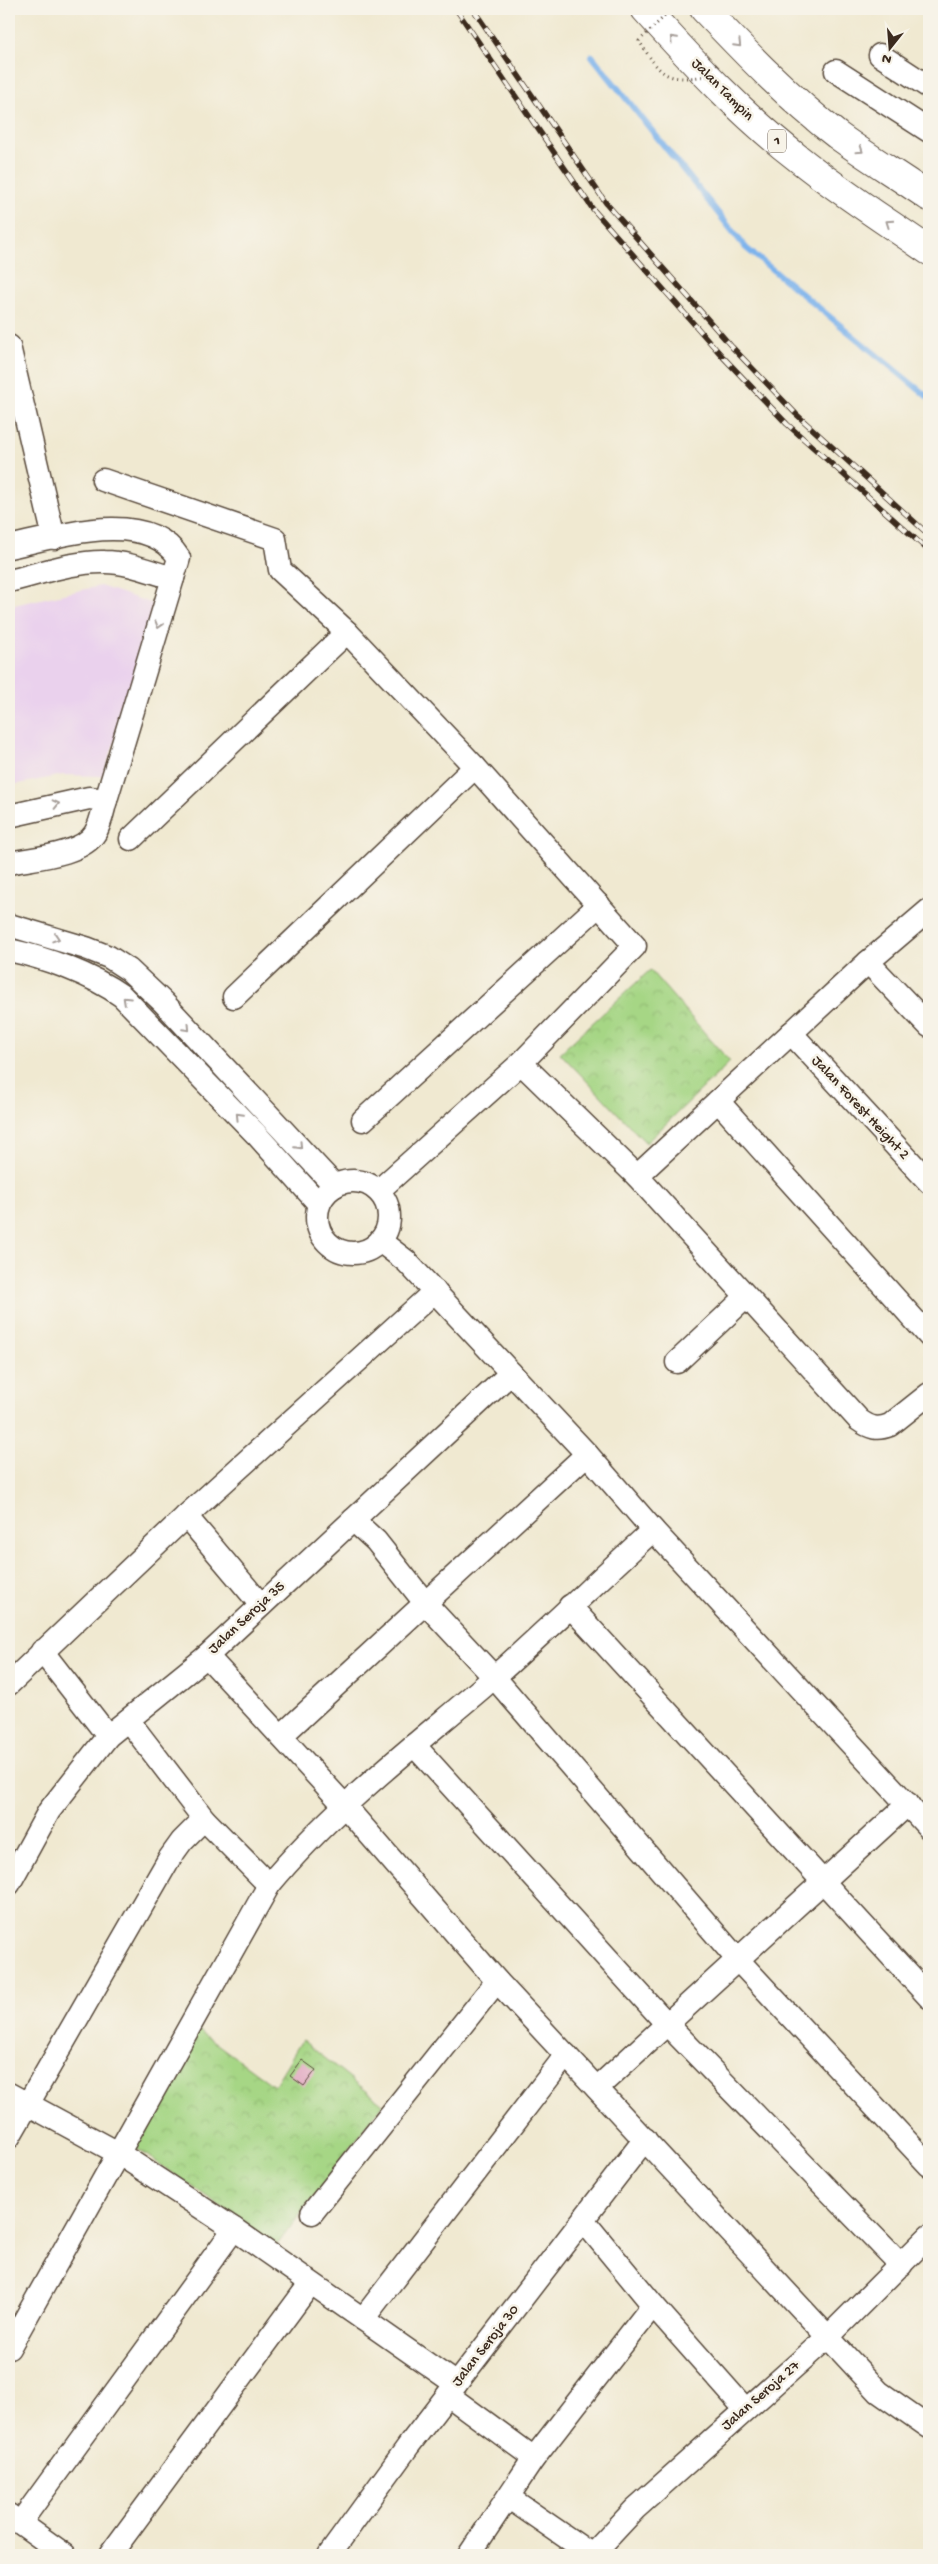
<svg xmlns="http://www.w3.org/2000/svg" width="938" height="2564" font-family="'Gochi Hand',sans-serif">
	<defs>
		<pattern id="park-crowns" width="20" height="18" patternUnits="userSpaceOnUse" patternTransform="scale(1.25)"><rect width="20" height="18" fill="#a6d685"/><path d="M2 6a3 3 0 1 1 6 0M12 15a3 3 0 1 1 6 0" fill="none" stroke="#90b872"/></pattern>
	</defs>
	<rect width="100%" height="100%" fill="#f7f3e8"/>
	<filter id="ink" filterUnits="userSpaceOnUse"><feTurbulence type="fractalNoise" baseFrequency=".02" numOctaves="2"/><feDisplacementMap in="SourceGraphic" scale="10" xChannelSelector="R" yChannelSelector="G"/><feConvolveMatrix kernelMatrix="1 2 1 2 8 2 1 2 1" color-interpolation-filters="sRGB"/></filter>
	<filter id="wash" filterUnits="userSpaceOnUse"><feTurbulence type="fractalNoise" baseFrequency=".0096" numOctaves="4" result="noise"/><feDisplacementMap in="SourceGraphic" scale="20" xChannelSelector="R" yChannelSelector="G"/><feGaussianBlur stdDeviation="1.12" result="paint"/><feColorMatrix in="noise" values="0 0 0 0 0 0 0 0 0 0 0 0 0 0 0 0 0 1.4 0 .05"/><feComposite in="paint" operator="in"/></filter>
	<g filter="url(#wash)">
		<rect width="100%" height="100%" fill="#f0e9d1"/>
		<polygon fill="#ead1ed" points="100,586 160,606 103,776 63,775 9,786 9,606"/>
		<g fill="url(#park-crowns)" stroke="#708052">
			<polygon points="650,970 730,1062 646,1143 560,1053"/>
			<polygon points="194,2027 274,2086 302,2040 383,2104 277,2245 129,2143"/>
		</g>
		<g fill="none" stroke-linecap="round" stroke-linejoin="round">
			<polyline stroke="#7db3ec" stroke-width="6" points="592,56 746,248 929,398"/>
		</g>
		<g id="blocks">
			<polygon fill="#e4b1c6" points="302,2060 316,2070 304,2086 290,2076"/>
		</g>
	</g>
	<g filter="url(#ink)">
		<use href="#blocks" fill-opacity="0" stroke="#564739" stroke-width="1"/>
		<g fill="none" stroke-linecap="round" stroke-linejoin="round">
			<defs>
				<g id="minor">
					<polyline points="880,55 929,87"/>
					<polyline points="836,71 929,131"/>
					<polyline points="9,346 54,538"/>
					<polyline points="103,480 275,539 280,570 347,632 475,767 635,946 521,1063 378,1191"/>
					<path d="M 9,547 C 56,537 147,507 179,558 L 173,578 C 151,572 128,562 105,562 C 73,561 39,574 9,581"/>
					<polyline points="106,800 173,578"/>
					<path d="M 9,816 L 89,798 L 106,800 C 103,810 101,824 95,833 C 82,855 33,858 9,863"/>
					<polyline points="131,839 347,632"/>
					<polyline points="9,925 86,948 109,957 129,970 163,1002 335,1186"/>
					<path d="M 9,950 C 46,958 91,974 122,996 L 256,1134 L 319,1204"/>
					<polyline points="868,962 929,1026"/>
					<polyline points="234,997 475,767"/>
					<polyline points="791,1033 929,1182"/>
					<path d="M 521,1063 L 637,1176 L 859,1420 C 870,1428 877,1430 890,1425 L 929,1394"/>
					<polyline points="718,1101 929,1336"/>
					<polyline points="363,1120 599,905"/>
					<polyline points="637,1176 868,962 929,910"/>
					<circle cx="353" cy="1217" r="36"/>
					<polyline points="380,1241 406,1261 511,1373 587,1454 653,1530 929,1828"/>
					<polyline points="677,1362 746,1297"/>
					<polyline points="186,1516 261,1605"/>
					<polyline points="353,1520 376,1541 426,1604 494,1677 738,1960 929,2165"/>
					<polyline points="570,1606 929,1997"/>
					<polyline points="42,1651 108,1736"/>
					<polyline points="207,1656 344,1805 497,1981 879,2392 929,2427"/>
					<polyline points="9,1684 186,1516 435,1291"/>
					<polyline points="128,1720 204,1819 269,1885"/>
					<polyline points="281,1736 587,1454"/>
					<polyline points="414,1745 667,2024 901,2265"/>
					<polyline points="9,1884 49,1811 108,1736 207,1656 511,1373"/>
					<polyline points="597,2088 908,1804"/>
					<polyline points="9,2094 118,2153 234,2229 456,2384"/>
					<polyline points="9,2137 169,1859 182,1841 204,1819"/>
					<polyline points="312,2213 497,1981"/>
					<polyline points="583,2220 653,2305 745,2409"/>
					<polyline points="363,2319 566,2055"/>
					<path d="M 9,2348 L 269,1885 C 331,1810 409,1750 483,1687 C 541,1636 596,1582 653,1530"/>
					<polyline points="448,2395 534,2458"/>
					<polyline points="508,2497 592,2555 635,2509 829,2336 929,2236"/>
					<polyline points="9,2515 65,2555"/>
					<polyline points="20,2523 234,2229"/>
					<polyline points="110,2555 310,2284"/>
					<polyline points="329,2555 409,2445 645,2139"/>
					<polyline points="469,2555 534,2458 653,2305"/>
				</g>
				<g id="highway">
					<path d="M 645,9 C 693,62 742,115 799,159 C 840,192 886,221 929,251"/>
					<path d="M 704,9 C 746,53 789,98 837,135 C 867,157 899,176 929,197"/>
				</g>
			</defs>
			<use href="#minor" stroke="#564739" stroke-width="25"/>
			<use href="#highway" stroke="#564739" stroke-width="30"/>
			<use href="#minor" stroke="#fff" stroke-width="22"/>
			<use href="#highway" stroke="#fff" stroke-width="28"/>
			<defs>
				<g id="rail">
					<polyline points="456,9 592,208 723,357 787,424 929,551"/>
					<polyline points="473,9 606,203 732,347 796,414 929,535"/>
				</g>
			</defs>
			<use href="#rail" stroke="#3b2a1e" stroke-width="5.5"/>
			<use href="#rail" stroke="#f7f3e8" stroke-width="4" stroke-dasharray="11" stroke-linecap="butt"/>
			<path stroke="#564739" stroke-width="3" stroke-dasharray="1 4" stroke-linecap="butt" d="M 672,9 L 639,41 C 662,76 664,82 707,76"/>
		</g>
		<defs><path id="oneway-chevron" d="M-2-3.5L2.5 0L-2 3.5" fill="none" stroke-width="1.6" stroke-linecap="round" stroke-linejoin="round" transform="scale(1.25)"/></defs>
		<g stroke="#a79f9a">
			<use href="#oneway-chevron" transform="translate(673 39) rotate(-133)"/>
			<use href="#oneway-chevron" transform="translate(738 44) rotate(46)"/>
			<use href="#oneway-chevron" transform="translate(860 150) rotate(34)"/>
			<use href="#oneway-chevron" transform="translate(889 223) rotate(-145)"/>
			<use href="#oneway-chevron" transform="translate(159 625) rotate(107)"/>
			<use href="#oneway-chevron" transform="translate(56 804) rotate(-13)"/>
			<use href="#oneway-chevron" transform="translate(56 938) rotate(18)"/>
			<use href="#oneway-chevron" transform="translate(126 1000) rotate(-137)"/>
			<use href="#oneway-chevron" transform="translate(187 1028) rotate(47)"/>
			<use href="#oneway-chevron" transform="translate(239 1116) rotate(-134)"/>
			<use href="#oneway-chevron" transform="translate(299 1146) rotate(47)"/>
		</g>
	</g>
	<g text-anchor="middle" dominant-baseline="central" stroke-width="5" stroke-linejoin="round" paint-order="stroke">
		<rect fill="#f7f3e8" stroke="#73665b" stroke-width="1" x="768" y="129.5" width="18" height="23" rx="4"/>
		<g font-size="14" font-weight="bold" fill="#3b2a1e">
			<text x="777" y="141">1</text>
		</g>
		<g font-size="15" fill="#3b2a1e" stroke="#f7f3e8">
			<text transform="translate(722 90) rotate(45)">Jalan Tampin</text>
			<text transform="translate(860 1108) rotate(47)">Jalan Forest Height 2</text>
			<text transform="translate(247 1618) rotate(-43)">Jalan Seroja 35</text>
			<text transform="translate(486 2346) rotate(-52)">Jalan Seroja 30</text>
			<text transform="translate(761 2396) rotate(-41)">Jalan Seroja 27</text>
		</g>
	</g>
	<rect width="938" height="2564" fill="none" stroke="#f7f3e8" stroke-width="30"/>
	<g transform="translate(890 48) rotate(197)" stroke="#f7f3e8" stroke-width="4" paint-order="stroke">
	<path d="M0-4L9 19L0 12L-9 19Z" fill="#3b2a1e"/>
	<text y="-8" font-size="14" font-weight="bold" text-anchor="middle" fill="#3b2a1e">N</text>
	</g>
</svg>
